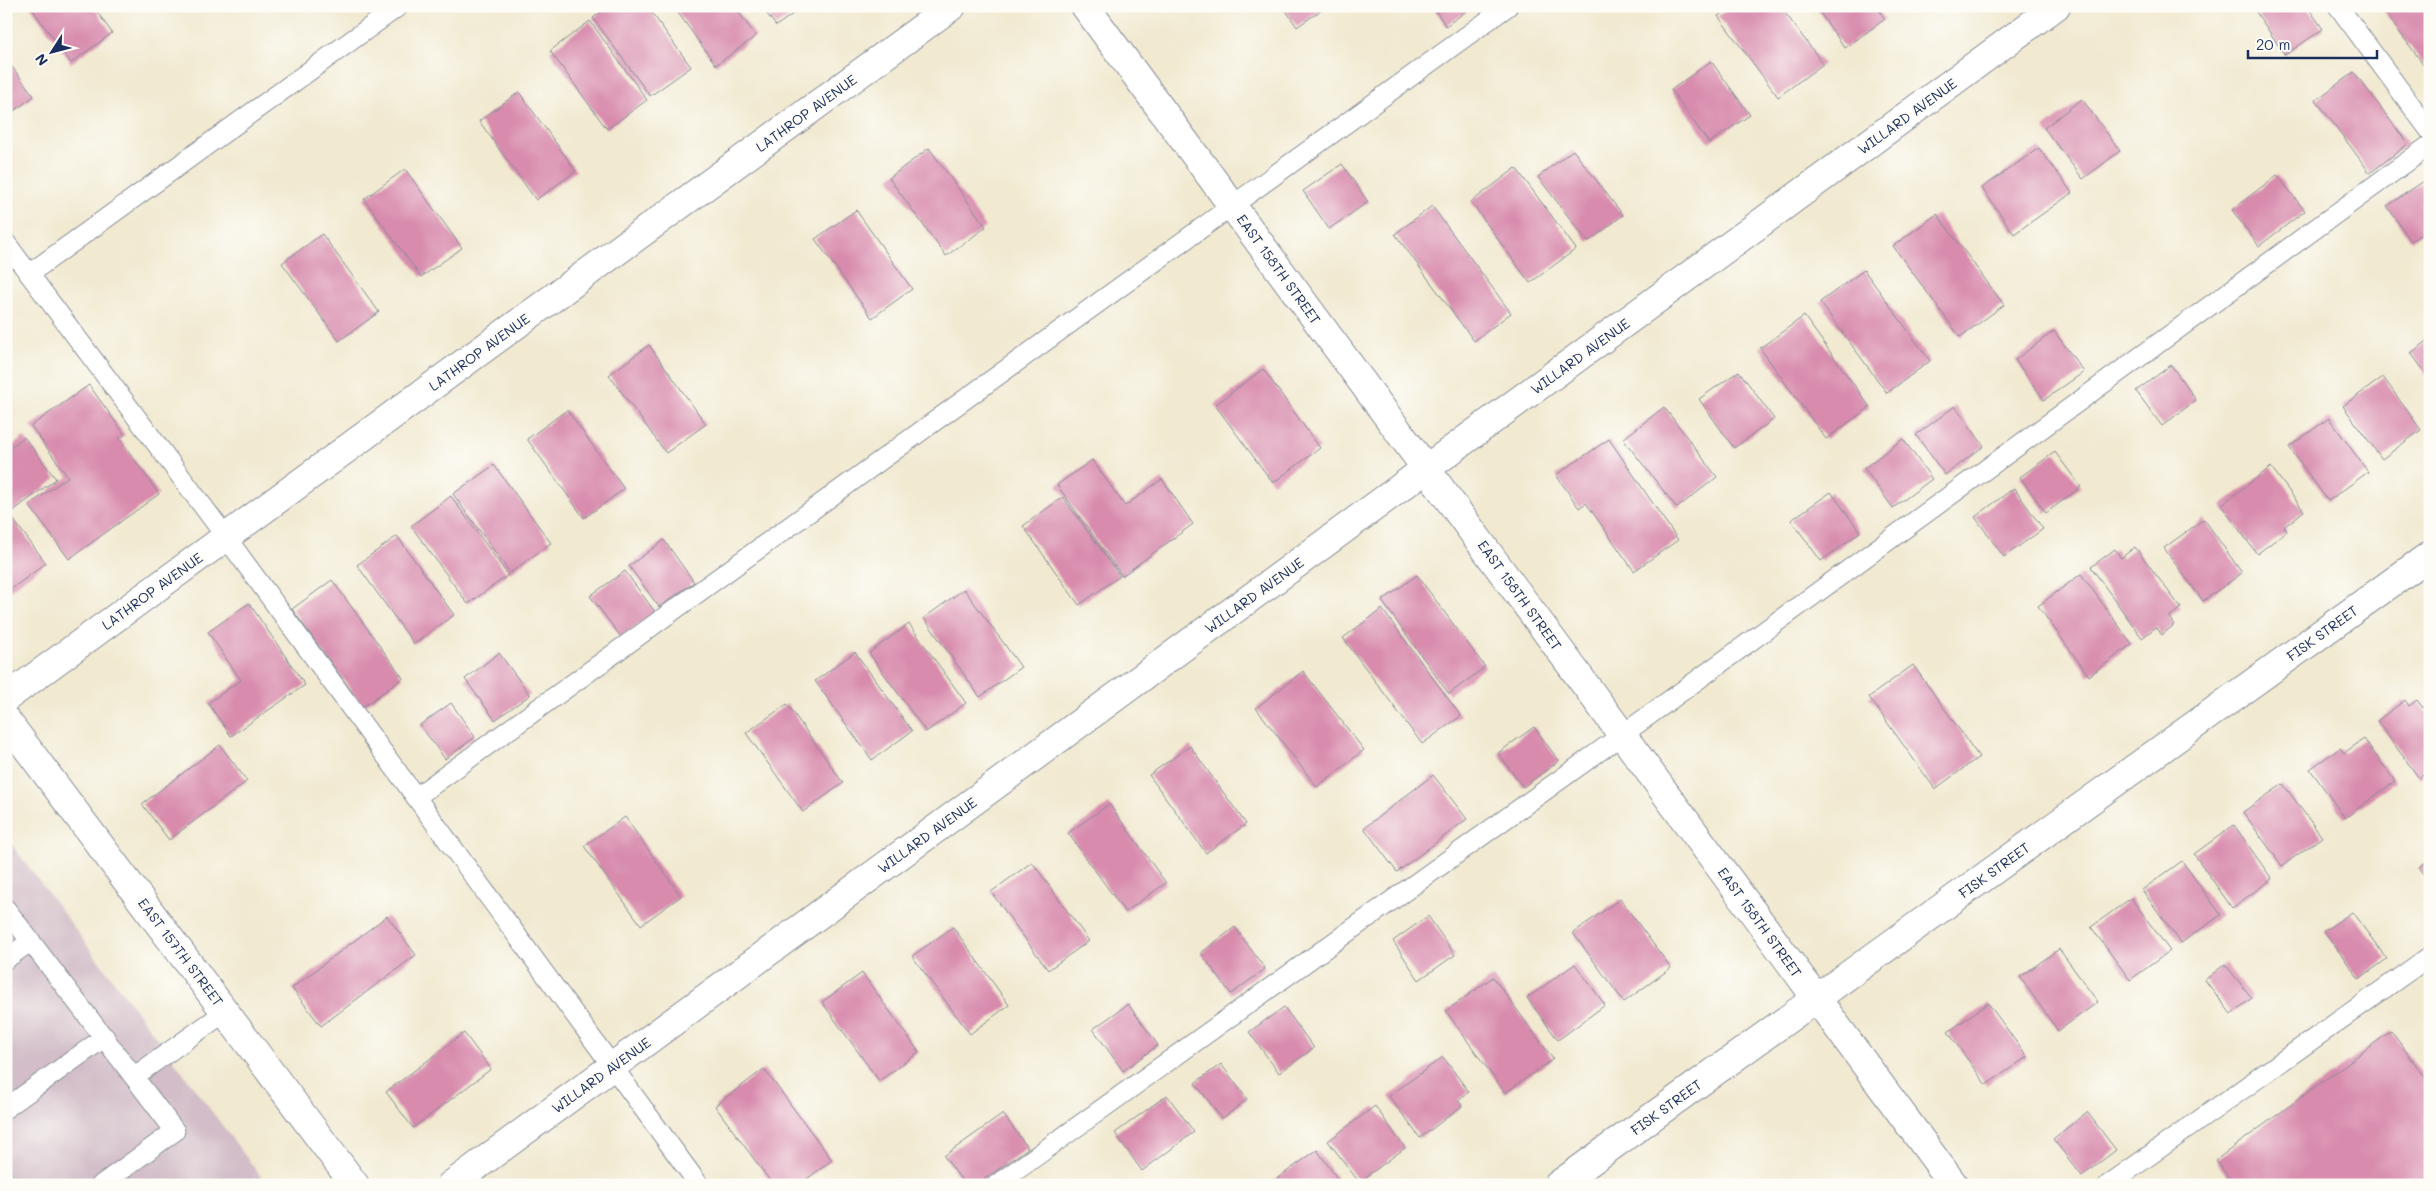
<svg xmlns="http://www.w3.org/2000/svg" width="2436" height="1191" font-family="Mali,sans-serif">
	<rect width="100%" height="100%" fill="#fdfcf7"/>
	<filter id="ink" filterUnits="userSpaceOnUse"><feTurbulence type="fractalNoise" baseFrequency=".02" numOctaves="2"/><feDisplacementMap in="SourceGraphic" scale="10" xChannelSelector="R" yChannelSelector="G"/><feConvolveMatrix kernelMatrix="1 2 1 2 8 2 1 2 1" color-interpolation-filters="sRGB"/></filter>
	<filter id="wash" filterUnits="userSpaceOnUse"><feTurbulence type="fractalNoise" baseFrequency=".0096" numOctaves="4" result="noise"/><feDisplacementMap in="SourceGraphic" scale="20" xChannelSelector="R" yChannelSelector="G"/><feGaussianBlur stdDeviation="1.12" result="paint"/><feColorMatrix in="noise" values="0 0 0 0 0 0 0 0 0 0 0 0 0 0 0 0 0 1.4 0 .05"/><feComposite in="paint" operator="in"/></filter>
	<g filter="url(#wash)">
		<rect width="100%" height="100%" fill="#f1e9d0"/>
		<polygon fill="#d2bdc8" points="6,837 267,1185 6,1185"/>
		<g id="blocks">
			<g fill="#d88bad">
				<polygon points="30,6 93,6 112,33 71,63"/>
				<polygon points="609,6 647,6 691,67 650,96 593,18"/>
				<polygon points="673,6 734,6 756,36 716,65"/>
				<polygon points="761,6 804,6 776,26"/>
				<polygon points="1283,6 1327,6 1297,27"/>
				<polygon points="1432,6 1473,6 1446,26"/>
				<polygon points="1732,6 1780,6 1823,64 1778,97 1718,16"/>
				<polygon points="1815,6 1876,6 1885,19 1845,48"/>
				<polygon points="2252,6 2307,6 2323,29 2285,55"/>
				<polygon points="2380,6 2430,6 2430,73"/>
				<polygon points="590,21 647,100 607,129 550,51"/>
				<polygon points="6,59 34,96 6,117"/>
				<polygon points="1711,61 1750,115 1709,143 1671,90"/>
				<polygon points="2354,72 2408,144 2370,173 2316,100"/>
				<polygon points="519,92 576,171 536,200 479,121"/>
				<polygon points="2082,99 2120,151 2083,179 2044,128"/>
				<polygon points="929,148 986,227 946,256 889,178"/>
				<polygon points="2039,148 2072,193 2014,234 1982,188"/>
				<polygon points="1573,150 1623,215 1588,242 1538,177"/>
				<polygon points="1342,164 1368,202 1329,229 1303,191"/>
				<polygon points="1516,168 1576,249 1530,283 1471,202"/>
				<polygon points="405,169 462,248 421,277 364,199"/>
				<polygon points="2277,175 2305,211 2259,246 2232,210"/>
				<polygon points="2430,177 2430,228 2411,241 2387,206"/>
				<polygon points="1432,206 1511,313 1474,341 1395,234"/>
				<polygon points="856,210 912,289 872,318 815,239"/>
				<polygon points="1937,214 2004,305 1960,337 1893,246"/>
				<polygon points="322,234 379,312 339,341 282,263"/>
				<polygon points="1864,270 1930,361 1887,393 1820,302"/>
				<polygon points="1804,316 1870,407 1826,439 1760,348"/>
				<polygon points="2054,331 2084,372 2044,400 2015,360"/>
				<polygon points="2430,339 2430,379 2411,353"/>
				<polygon points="649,345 706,424 666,453 609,375"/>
				<polygon points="2171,365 2196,400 2162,426 2136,391"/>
				<polygon points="1263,369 1320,448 1273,483 1215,405"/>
				<polygon points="1739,371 1774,419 1734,448 1699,399"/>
				<polygon points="2383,377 2421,430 2382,459 2343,406"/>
				<polygon points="89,385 125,435 119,438 159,494 69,559 29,505 68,477 31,426"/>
				<polygon points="1955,406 1984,446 1945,475 1916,435"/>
				<polygon points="1664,407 1717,477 1677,508 1623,439"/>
				<polygon points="567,410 624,489 584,518 527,439"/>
				<polygon points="2329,418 2368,472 2328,501 2289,447"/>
				<polygon points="24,437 56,479 9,514 46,563 6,593 6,451"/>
				<polygon points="1609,439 1678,540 1634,571 1586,503 1579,508 1556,475"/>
				<polygon points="1903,439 1932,479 1893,508 1864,468"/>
				<polygon points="2055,452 2081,487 2046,513 2020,477"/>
				<polygon points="1092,460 1125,506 1162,479 1193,524 1122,576 1057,485"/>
				<polygon points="494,465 551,543 510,573 453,494"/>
				<polygon points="2271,467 2304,511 2284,527 2287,531 2257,554 2221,505"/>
				<polygon points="2014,488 2043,529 2004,557 1975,517"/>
				<polygon points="1831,492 1860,532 1821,561 1791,520"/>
				<polygon points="451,496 508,575 468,604 411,526"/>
				<polygon points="1063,497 1120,576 1079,605 1023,526"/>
				<polygon points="2204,519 2242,573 2203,601 2164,548"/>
				<polygon points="397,536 454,615 414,644 357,565"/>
				<polygon points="664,540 694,582 659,607 629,566"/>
				<polygon points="2135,547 2181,608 2169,617 2174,625 2162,635 2156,627 2142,638 2091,567 2115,549 2121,558"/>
				<polygon points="625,571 655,612 621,637 590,596"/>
				<polygon points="2081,574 2132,644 2089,676 2038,606"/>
				<polygon points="1417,575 1485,667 1449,694 1382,601"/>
				<polygon points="332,580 403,678 363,707 292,609"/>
				<polygon points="964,589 1021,667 980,697 924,618"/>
				<polygon points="249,603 305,685 231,736 208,703 241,680 208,632"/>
				<polygon points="1382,609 1461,716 1422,744 1343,638"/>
				<polygon points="909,624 966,703 926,732 869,653"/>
				<polygon points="855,652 912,731 872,760 815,681"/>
				<polygon points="499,653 530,695 495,720 465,679"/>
				<polygon points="1913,665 1979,757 1935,789 1869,697"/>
				<polygon points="1303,671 1364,750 1317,787 1256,708"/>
				<polygon points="2405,700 2409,706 2417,700 2430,717 2430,770 2419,778 2377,721"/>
				<polygon points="451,703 475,737 445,759 420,725"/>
				<polygon points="787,704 843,783 803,812 746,733"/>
				<polygon points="1534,727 1559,761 1523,787 1498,753"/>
				<polygon points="2364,739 2395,781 2345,818 2310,769 2340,748 2344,753"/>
				<polygon points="220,745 247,781 169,840 142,804"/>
				<polygon points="1190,746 1246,824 1206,853 1149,775"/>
				<polygon points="1433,775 1467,819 1397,872 1364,828"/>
				<polygon points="2283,784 2322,837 2282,866 2243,812"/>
				<polygon points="1109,804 1166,883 1125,912 1068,833"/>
				<polygon points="625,817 681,896 641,925 584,846"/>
				<polygon points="2234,825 2272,879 2232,908 2194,854"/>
				<polygon points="2430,859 2430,882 2419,867"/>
				<polygon points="2182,861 2221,915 2181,943 2142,890"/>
				<polygon points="1032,862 1089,941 1048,970 991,892"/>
				<polygon points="2131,898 2170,951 2130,980 2091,927"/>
				<polygon points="1620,899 1671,968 1624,1002 1573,933"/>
				<polygon points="2352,912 2387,959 2359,979 2324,931"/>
				<polygon points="387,916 416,955 321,1026 292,988"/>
				<polygon points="1428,916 1455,955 1419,980 1393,941"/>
				<polygon points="953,927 1009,1005 970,1034 912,956"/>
				<polygon points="1235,927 1265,969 1231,994 1201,953"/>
				<polygon points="2059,949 2098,1002 2058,1031 2020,977"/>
				<polygon points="1575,964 1605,1005 1558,1040 1527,998"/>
				<polygon points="2225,964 2252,998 2231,1014 2205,980"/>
				<polygon points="862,973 919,1052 879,1081 822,1002"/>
				<polygon points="1493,977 1553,1059 1505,1093 1446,1011"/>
				<polygon points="1988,1003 2027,1057 1986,1085 1948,1032"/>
				<polygon points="1128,1004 1158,1045 1123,1071 1093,1029"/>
				<polygon points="1284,1007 1314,1048 1279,1073 1249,1032"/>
				<polygon points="2391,1031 2430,1084 2430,1185 2234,1185 2216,1160"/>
				<polygon points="464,1033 491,1069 413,1128 386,1092"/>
				<polygon points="1443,1057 1469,1092 1458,1100 1462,1106 1420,1138 1389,1096"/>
				<polygon points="1221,1064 1247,1099 1222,1119 1195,1083"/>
				<polygon points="764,1069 832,1160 799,1185 773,1185 715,1106"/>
				<polygon points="1167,1095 1194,1132 1142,1171 1115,1133"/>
				<polygon points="1375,1106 1405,1148 1359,1182 1328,1141"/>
				<polygon points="2087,1112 2116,1150 2082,1176 2053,1139"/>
				<polygon points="1003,1114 1028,1148 976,1185 965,1185 944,1156"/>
				<polygon points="1317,1150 1342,1185 1268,1185"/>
			</g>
		</g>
	</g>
	<g filter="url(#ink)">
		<use href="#blocks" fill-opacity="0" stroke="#868c97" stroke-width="1"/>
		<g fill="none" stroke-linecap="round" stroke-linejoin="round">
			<defs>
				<g id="lane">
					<polyline points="2338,6 2430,131"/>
					<polyline points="6,243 226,537 699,1185"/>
					<polyline points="29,274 399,6"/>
					<polyline points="416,797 1508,6"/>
					<polyline points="6,909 175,1131 101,1185"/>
					<polyline points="6,959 31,941"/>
					<polyline points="135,1076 225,1012"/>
					<polyline points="6,1108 105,1037"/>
					<polyline points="996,1185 1622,735 2430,145"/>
					<polyline points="2108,1185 2430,956"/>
				</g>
				<g id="street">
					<polyline points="1085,6 1954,1185"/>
					<polyline points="6,698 952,6"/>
					<polyline points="6,720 355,1185"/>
					<polyline points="451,1185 2056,6"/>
					<polyline points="1558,1185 2430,555"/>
				</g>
			</defs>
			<use href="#lane" stroke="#868c97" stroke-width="21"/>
			<use href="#street" stroke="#868c97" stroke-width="30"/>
			<use href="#lane" stroke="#fff" stroke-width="19"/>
			<use href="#street" stroke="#fff" stroke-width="28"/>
		</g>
	</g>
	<g text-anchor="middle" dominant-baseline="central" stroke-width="4" stroke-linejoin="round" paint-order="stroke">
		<g font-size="14" fill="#1b2f5e" stroke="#fdfcf7">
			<text transform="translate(806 113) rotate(-36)">LATHROP AVENUE</text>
			<text transform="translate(1907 116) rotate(-36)">WILLARD AVENUE</text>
			<text transform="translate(1279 269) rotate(54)">EAST 158TH STREET</text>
			<text transform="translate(479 352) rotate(-36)">LATHROP AVENUE</text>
			<text transform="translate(1580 356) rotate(-36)">WILLARD AVENUE</text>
			<text transform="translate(152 591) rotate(-36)">LATHROP AVENUE</text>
			<text transform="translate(1254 595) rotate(-36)">WILLARD AVENUE</text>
			<text transform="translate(1520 595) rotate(54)">EAST 158TH STREET</text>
			<text transform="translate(2322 633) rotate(-36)">FISK STREET</text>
			<text transform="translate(927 835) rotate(-36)">WILLARD AVENUE</text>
			<text transform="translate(1994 870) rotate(-36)">FISK STREET</text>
			<text transform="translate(1760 922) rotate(54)">EAST 158TH STREET</text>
			<text transform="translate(181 952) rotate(53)">EAST 157TH STREET</text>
			<text transform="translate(601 1075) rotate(-36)">WILLARD AVENUE</text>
			<text transform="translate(1666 1107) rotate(-36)">FISK STREET</text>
		</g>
	</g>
	<rect width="2436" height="1191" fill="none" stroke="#fdfcf7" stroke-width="25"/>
	<g transform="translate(52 52) rotate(234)" stroke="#fdfcf7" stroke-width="4" paint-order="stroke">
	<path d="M0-4L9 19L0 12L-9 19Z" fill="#1b2f5e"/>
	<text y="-8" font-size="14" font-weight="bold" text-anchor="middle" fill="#1b2f5e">N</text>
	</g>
	<path d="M2248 50v8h129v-8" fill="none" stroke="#1b2f5e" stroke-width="2.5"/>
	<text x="2256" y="50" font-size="15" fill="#1b2f5e" stroke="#fdfcf7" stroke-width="4" paint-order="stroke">20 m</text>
</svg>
